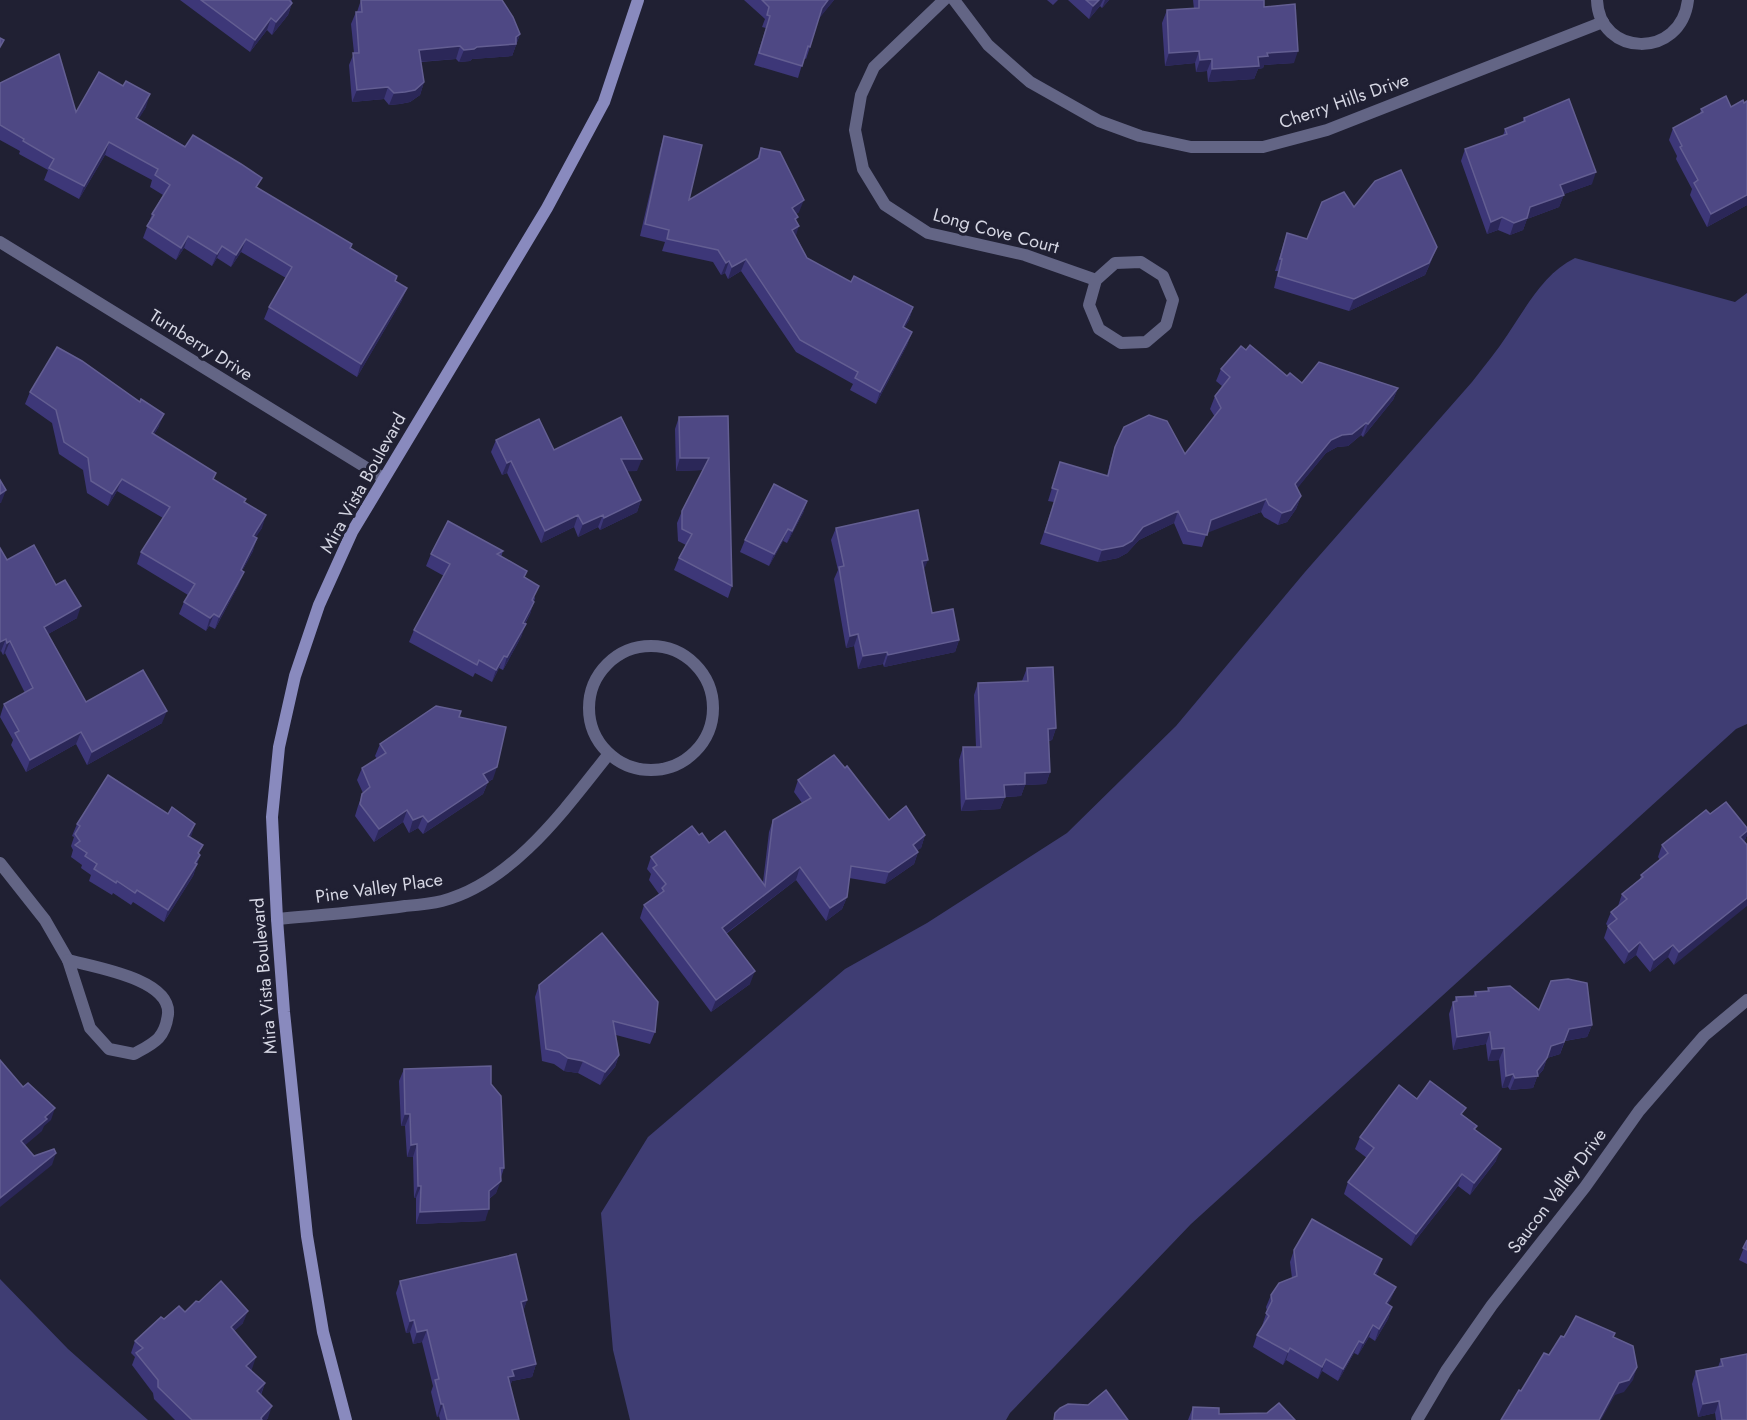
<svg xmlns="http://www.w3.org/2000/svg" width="1747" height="1420" font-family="Jost,sans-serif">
	<rect width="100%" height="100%" fill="#202033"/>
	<g fill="#3f3d73">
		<path d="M 1575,258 L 1735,302 L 1747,293 L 1747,724 L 1736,729 L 1191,1224 L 1010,1413 L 1006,1420 L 630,1420 L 613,1350 L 601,1213 L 648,1137 L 845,969 L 927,923 L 1067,833 L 1176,726 L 1305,572 L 1472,382 C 1484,366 1497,351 1508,334 C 1527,306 1544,273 1575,258 Z"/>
		<polygon points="0,1279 68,1349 148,1420 0,1420"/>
	</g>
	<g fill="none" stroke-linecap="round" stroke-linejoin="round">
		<g stroke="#636585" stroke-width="12">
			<polyline points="944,0 874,67 861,95 855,130 863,169 885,205 928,233 1025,255 1096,280"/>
			<polyline points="954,0 988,45 1030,82 1099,121 1140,136 1191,147 1263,147 1327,130 1603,22"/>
			<path d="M 1597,0 C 1599,57 1681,60 1688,0"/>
			<polyline points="0,242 383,478"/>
			<polygon points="1141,262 1163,276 1173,300 1166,325 1146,342 1121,343 1099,329 1089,305 1096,280 1115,263"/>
			<circle cx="651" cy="708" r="62"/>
			<polyline points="0,863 45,920 68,960"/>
			<path d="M 277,919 C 320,915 363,912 405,906 C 417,905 430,904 442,901 C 512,883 565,809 608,755"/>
			<path d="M 68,960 C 94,967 171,979 168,1014 C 165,1039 154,1043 134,1054 L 109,1049 L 90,1028 Z"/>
			<polyline points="1417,1420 1446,1371 1492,1305 1585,1187 1639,1111 1704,1036 1747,1000"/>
		</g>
		<polyline stroke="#898abe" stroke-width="12" points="346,1420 323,1332 307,1236 284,1012 277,919 272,817 279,747 295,676 319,605 352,532 547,208 604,102 638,0"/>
	</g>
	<g fill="#3d3778">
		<polygon points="180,0 292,0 292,3 288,15 272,35 267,30 250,52"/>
		<polygon points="361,0 502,0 520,34 512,56 472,59 470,61 459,62 456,59 421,62 424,82 420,95 410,102 400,104 389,105 384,99 352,102 349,65 354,53 351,24 356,12 357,12"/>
		<polygon points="744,0 834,0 819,18 810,47 806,59 804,58 798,78 754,65 766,28 762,27 765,19"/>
		<polygon points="1047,0 1058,0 1053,5"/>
		<polygon points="1068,0 1109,0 1102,8 1100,6 1089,19"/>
		<polygon points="1193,0 1264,0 1264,7 1294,63 1264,65 1263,68 1258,69 1254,79 1208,82 1207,71 1196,72 1195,63 1165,66 1162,23 1167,10 1194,9"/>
		<polygon points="0,83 76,112 146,107 138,119 258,188 352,244 351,248 397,276 396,281 402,300 357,377 264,319 269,307 286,278 241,252 231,267 217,258 212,266 184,248 176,260 143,238 152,214 163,195 150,187 152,180 105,155 79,199 44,180 48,170 19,154 20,151 0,140"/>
		<polygon points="1747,101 1747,205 1707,227 1690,195 1692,189 1676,159 1677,156 1669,140 1673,128 1700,114 1701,109 1731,107"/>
		<polygon points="1524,118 1592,184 1564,194 1559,207 1527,219 1523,230 1510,235 1498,230 1487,234 1461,161 1465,149 1503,136 1505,129 1522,123"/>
		<polygon points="664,136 689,200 757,159 761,148 799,212 796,214 797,221 796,236 807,258 851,282 913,307 909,320 904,328 912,332 907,345 876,404 850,390 853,384 796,352 741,271 728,279 725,273 721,275 713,262 662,251 665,242 640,236 660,149"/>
		<polygon points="1354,207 1432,259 1425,275 1349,311 1274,288 1278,271 1275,271 1287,233 1307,239"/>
		<polygon points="1246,350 1287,376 1302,383 1398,388 1393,400 1363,437 1361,435 1348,446 1337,447 1326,453 1297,488 1301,496 1296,509 1287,522 1278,525 1264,517 1261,512 1207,532 1202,547 1183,544 1174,523 1139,540 1127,553 1118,558 1098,562 1040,544 1054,502 1048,501 1060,462 1107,476 1111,459 1115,447 1185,454 1215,417 1210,409 1215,396 1222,386 1216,381 1221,369"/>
		<polygon points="30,392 159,426 154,434 244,502 262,528 255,537 253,551 242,571 239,584 215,629 209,626 206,631 179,614 184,602 188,595 137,564 141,552 163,518 117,491 108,506 87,493 83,470 59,454 52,423 25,404"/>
		<polygon points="728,416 732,586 728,598 674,570 679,558 686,545 678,541 677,523 682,511 703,470 676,471 675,429 679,417"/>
		<polygon points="496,440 554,450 637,471 627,471 641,500 637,512 600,530 598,527 578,537 574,527 541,543 507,473 502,475 491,452"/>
		<polygon points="807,501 803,513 787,543 783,541 769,566 740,552 745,540"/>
		<polygon points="836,528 924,571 932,613 959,640 955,652 884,667 883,664 858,669 854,646 846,648 834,579 838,570 831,540"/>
		<polygon points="503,551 501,557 525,578 535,598 530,614 525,624 521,637 503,670 499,668 492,682 475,673 473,677 409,642 414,630 444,576 426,566 431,554"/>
		<polygon points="7,560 56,585 77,618 48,634 86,702 162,723 87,765 76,744 26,772 11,745 13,740 0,717 4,704 25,693 5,653 3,655 1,651"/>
		<polygon points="1027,668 1056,728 1052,740 1049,741 1050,772 1046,784 1025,785 1021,796 1005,797 1000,809 961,811 959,760 963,747 976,747 974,695 978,683 1022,681"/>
		<polygon points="459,717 493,779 488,782 483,794 423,834 418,828 409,833 403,822 374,842 355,816 358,806 363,793 357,780 362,768 377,759 375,756 380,744"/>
		<polygon points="845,768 889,820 925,835 921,848 917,850 918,852 914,864 885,884 849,878 847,897 842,909 826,921 796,880 726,934 750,984 711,1012 640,918 644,905 659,894 649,880 651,874 647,869 651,857 699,835 763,882 769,832 773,820 802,803 794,792 798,780"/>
		<polygon points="1710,814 1747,828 1747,835 1744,842 1674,965 1668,957 1650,972 1636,955 1624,964 1604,938 1608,926 1606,924 1611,912 1618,906 1622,894 1640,879 1641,875 1660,860 1658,857 1662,845"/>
		<polygon points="77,824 190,837 200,855 193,876 164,922 133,902 131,905 113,893 112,895 89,881 91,875 81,868 82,865 71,857 73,850 71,846 74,837 72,836"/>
		<polygon points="539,985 655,1032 650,1044 616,1035 619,1055 615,1067 600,1085 578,1073 564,1071 554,1064 542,1061 535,997"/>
		<polygon points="1488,988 1539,1010 1592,1025 1587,1037 1565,1041 1560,1054 1547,1058 1543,1070 1537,1077 1533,1088 1510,1090 1508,1087 1502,1088 1499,1060 1488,1061 1486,1044 1453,1050 1449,1014 1453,1002 1454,1002 1456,997 1473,996 1475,992 1487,991"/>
		<polygon points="404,1069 491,1084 504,1168 496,1193 489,1199 485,1221 416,1224 416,1198 414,1198 413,1157 407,1157 405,1126 401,1126 399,1081"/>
		<polygon points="1417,1099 1463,1115 1477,1126 1475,1130 1496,1161 1470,1195 1458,1186 1411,1246 1344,1194 1348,1182 1367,1158 1355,1149 1360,1137"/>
		<polygon points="1747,1240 1747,1264 1739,1260"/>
		<polygon points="1294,1250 1382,1259 1376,1275 1396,1287 1388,1304 1392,1307 1388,1319 1375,1341 1369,1337 1358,1355 1354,1353 1338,1381 1322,1371 1318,1379 1286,1360 1283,1365 1253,1347 1257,1335 1263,1327 1262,1326 1267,1311 1266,1307 1271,1295 1292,1278 1290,1262"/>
		<polygon points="400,1281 527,1300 523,1311 536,1364 532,1377 512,1381 510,1385 519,1420 440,1420 439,1416 437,1417 431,1392 433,1386 422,1342 413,1344 410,1332 406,1333 396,1293"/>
		<polygon points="185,1312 243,1323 234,1331 252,1369 251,1370 265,1383 261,1395 268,1418 266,1420 175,1420 154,1399 153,1393 132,1365 135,1357 131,1353 135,1341 164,1319"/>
		<polygon points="1721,1359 1747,1420 1716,1420 1715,1413 1698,1417 1692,1384 1696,1371 1718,1367"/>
		<polygon points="1193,1407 1219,1414 1295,1420 1188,1420"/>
	</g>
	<g fill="#2b2758">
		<polygon points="290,0 292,0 290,5 292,3 288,15 272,35 276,22"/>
		<polygon points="828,0 834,0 818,20 822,8"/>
		<polygon points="1099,0 1103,0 1100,6 1089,19 1093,6"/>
		<polygon points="1105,0 1109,0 1102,8"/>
		<polygon points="271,18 267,30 250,52 255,40"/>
		<polygon points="520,34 512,56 472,59 470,61 459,62 464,50 516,37"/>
		<polygon points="460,46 456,59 415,62 419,50"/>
		<polygon points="1199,51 1195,63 1165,66 1169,53"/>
		<polygon points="1298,51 1294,63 1264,65 1263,68 1258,69 1254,79 1208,82 1212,69 1258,57 1267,53"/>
		<polygon points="1212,59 1207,71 1196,72 1200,60"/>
		<polygon points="424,82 420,95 410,102 400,104 389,105 394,93"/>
		<polygon points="388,87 384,99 352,102 357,90"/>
		<polygon points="150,94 146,107 132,130 136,118"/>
		<polygon points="109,142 105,155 79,199 84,186"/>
		<polygon points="1596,172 1592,184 1556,197 1560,185"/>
		<polygon points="1564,195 1559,207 1527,219 1523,230 1510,235 1514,223 1530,207"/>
		<polygon points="1747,195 1747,205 1707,227 1711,214"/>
		<polygon points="804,200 799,212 787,220 792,208"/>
		<polygon points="798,217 794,229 799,226 795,238 788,242 795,219"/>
		<polygon points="1502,217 1498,230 1487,234 1491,222"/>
		<polygon points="188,236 184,248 176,260 181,248"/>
		<polygon points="246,239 241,252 231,267 236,255"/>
		<polygon points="222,246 217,258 212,266 217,254"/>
		<polygon points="1437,247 1432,259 1425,275 1349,311 1354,299"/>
		<polygon points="746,259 741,271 728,279 732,267"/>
		<polygon points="729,261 725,273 721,275 726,263"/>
		<polygon points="407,288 402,300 357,377 361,364"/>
		<polygon points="913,307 909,320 898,339 903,327"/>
		<polygon points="912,332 907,345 876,404 880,392"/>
		<polygon points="1398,388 1393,400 1363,437 1368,424"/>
		<polygon points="164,414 159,426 148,445 152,433"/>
		<polygon points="1366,423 1361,435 1348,446 1337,447 1326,453 1291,496 1295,484 1331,440"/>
		<polygon points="680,458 709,458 704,470 676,471"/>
		<polygon points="621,459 642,459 637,471 617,472"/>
		<polygon points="511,461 507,473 502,475 507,463"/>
		<polygon points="122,479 117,491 108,506 112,494"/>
		<polygon points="6,490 1,503 0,503 0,494"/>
		<polygon points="1301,496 1296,509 1287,522 1278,525 1282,513"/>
		<polygon points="1266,499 1261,512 1207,533 1211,520"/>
		<polygon points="641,500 637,512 600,530 604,518"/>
		<polygon points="807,501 803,513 787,543 792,531"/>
		<polygon points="1178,511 1174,523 1139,540 1127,553 1118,558 1098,562 1102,550 1143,527"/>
		<polygon points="266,515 262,528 249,548 253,536"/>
		<polygon points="578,515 574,527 541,543 545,531"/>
		<polygon points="603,515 598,527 578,537 583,524"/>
		<polygon points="788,529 783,541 769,566 774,554"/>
		<polygon points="257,538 253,551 236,582 241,570"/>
		<polygon points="928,560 923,572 922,561"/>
		<polygon points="244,572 239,584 215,629 219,617"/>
		<polygon points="534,602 530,614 518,635 523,623"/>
		<polygon points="81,606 77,618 39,639 44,627"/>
		<polygon points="214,614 209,626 206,631 210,618"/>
		<polygon points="526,624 521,637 503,670 507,657"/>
		<polygon points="858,634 854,646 846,648 850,636"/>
		<polygon points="6,639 1,651 0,652 0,642"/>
		<polygon points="959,640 955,652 884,667 888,655"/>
		<polygon points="10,641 5,653 3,655 7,643"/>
		<polygon points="887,652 883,664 858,669 863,656"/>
		<polygon points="504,656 499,668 492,682 496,670"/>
		<polygon points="167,711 162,723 87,765 92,752"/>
		<polygon points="1056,728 1052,740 1044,741 1048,729"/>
		<polygon points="81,732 76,744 26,772 30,760"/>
		<polygon points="497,767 493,779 479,786 483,774"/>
		<polygon points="1050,772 1046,784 1025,785 1021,796 1000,797 1004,785 1025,773"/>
		<polygon points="488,782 483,794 423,834 428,822"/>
		<polygon points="1005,797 1000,809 961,811 966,799"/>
		<polygon points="407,810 403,822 374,842 379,829"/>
		<polygon points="423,816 418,828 409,833 413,820"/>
		<polygon points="195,824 191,837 183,848 188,836"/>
		<polygon points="1747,831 1747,835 1744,842 1740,837"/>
		<polygon points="925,835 921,848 909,857 913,845"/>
		<polygon points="918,852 914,864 885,884 889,872"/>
		<polygon points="200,855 193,876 164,922 168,910"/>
		<polygon points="800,867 796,880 717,940 722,928"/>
		<polygon points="847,897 842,909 826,921 830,908"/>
		<polygon points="1747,898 1747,906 1674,965 1679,952"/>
		<polygon points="1640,942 1636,955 1624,964 1629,952"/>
		<polygon points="1673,945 1668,957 1650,972 1654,960"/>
		<polygon points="755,971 750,984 711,1012 716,1000"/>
		<polygon points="1592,1025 1587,1037 1564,1041 1569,1029"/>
		<polygon points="1490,1032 1486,1044 1453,1050 1457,1037"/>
		<polygon points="1564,1042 1560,1054 1547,1058 1543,1070 1537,1077 1533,1088 1510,1090 1515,1078 1551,1046"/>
		<polygon points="1504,1048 1499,1060 1488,1061 1492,1049"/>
		<polygon points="619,1055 615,1067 600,1085 605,1072"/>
		<polygon points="568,1058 583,1061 578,1073 564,1071"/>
		<polygon points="1513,1074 1508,1087 1502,1088 1506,1076"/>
		<polygon points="55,1108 51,1120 44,1126 42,1131 16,1153 21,1141"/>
		<polygon points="405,1114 410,1114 405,1126 401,1126"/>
		<polygon points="417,1144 413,1157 407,1157 411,1145"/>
		<polygon points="1501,1149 1496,1161 1470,1195 1474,1183"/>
		<polygon points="56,1153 52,1165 0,1207 0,1198"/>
		<polygon points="1462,1174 1458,1186 1411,1246 1416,1234"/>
		<polygon points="501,1181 496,1193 484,1203 489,1191"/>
		<polygon points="418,1186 421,1186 416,1198 414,1198"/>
		<polygon points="489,1209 485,1221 416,1224 420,1212"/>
		<polygon points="1382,1259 1378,1272 1369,1286 1374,1274"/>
		<polygon points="1396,1287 1391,1299 1382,1316 1386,1303"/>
		<polygon points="527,1300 523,1312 521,1302"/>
		<polygon points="1392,1307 1388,1319 1375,1341 1379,1329"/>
		<polygon points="248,1311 243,1323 226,1339 231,1327"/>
		<polygon points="414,1320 410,1332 406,1333 410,1321"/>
		<polygon points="1373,1325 1369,1337 1358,1355 1363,1343"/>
		<polygon points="427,1330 422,1342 413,1344 417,1332"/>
		<polygon points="1359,1341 1354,1353 1338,1381 1343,1369"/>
		<polygon points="1290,1348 1286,1360 1283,1365 1288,1352"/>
		<polygon points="256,1357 252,1369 242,1378 246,1366"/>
		<polygon points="1326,1359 1322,1371 1318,1379 1322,1367"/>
		<polygon points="536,1364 532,1377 512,1381 509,1388 508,1377 512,1370"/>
		<polygon points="1637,1367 1633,1380 1624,1392 1615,1395 1601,1420 1599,1420 1619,1383"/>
		<polygon points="265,1383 260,1396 257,1391"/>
		<polygon points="1719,1401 1715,1413 1698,1417 1703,1404"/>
		<polygon points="441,1404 443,1404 439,1416 437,1417"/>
		<polygon points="272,1406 268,1418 266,1420 260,1420"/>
	</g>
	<g fill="#4e4884" stroke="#635e92" stroke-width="1.5">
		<polygon points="201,0 290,0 290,1 292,3 276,22 271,18 255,40"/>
		<polygon points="361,0 502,0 513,17 520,34 516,37 516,44 477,47 474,49 464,50 460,46 419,50 424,82 415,90 405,92 394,93 388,87 357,90 353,53 359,53 356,12 362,12"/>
		<polygon points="762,0 828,0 822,8 810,47 808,46 802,66 759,53 770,16 767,15 769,7"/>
		<polygon points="1086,0 1099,0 1093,6"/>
		<polygon points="1199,0 1264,0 1264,7 1295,4 1298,51 1267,53 1268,56 1258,57 1259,66 1212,69 1212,59 1200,60 1199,51 1169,53 1167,10 1199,8"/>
		<polygon points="0,38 4,40 0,47"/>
		<polygon points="59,54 76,112 99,72 123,86 126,81 150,94 136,118 185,147 193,135 241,164 262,178 256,187 352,244 350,248 397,276 395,281 407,288 361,364 269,307 292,267 246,239 236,255 222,246 217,254 188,236 181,248 147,226 154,215 152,214 170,185 155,175 158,169 109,142 84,186 49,168 54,159 23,141 24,139 0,125 0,83"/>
		<polygon points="1726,96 1731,107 1743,100 1744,103 1747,101 1747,195 1711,214 1694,183 1698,180 1680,147 1682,146 1673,128 1703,112 1701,109"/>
		<polygon points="1569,99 1596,172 1560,185 1564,195 1530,207 1527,218 1514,223 1502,217 1491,222 1465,149 1507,134 1505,129 1525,121 1524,118"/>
		<polygon points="664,136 702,145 689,200 759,158 761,148 780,152 804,200 792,208 798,217 795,219 799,226 792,230 807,258 851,282 854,276 913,307 903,327 912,332 880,392 855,378 858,372 800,340 746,259 732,267 729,261 726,263 718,250 667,239 669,230 645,224"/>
		<polygon points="1401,170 1437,247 1429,263 1354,299 1278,276 1282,259 1280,259 1287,233 1307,239 1322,202 1344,192 1354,207 1375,181"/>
		<polygon points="1250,345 1287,376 1290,373 1302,383 1319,362 1398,388 1368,424 1366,423 1352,434 1342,435 1331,440 1295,484 1301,496 1291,510 1282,513 1269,505 1266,499 1211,520 1207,535 1188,531 1178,511 1143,527 1132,541 1123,546 1102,550 1045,532 1058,490 1052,488 1060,462 1108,476 1115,447 1124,427 1149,415 1167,421 1185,454 1221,408 1215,396 1230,377 1221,369 1241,346 1246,350"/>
		<polygon points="57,347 82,361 140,402 141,399 164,414 152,433 216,473 213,479 246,499 244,502 266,515 253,536 257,538 241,570 244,572 219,617 214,614 210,618 184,602 195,584 141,552 170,507 122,479 112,494 91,481 88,458 64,442 56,410 30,392"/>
		<polygon points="728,416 732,586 679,558 692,534 682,529 682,511 709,458 680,458 679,417"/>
		<polygon points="621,417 642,459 621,459 641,500 604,518 603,515 583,524 578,515 545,531 511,461 507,463 496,440 539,419 554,450"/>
		<polygon points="0,480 6,490 0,494"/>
		<polygon points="774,484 807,501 792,531 788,529 774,554 745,540"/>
		<polygon points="918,510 928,560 922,561 932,613 953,609 959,640 888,655 887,652 863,656 858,634 850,636 839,567 844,566 836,528"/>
		<polygon points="448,521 503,551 497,554 527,571 524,577 539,586 532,600 534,602 523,623 526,624 507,657 504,656 496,670 479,660 477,665 414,630 450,564 431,554"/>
		<polygon points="34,545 56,585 65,580 81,606 44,627 86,702 143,670 167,711 92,752 81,732 30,760 15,733 19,731 4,704 33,688 10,641 7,643 6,639 0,642 0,548 7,560"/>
		<polygon points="1053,667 1056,728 1048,729 1050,772 1025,773 1025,784 1004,785 1005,797 966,799 963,747 981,747 978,683 1028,681 1027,668"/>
		<polygon points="436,706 461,711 459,717 506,727 497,767 483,774 488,782 428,822 423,816 413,820 407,810 379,829 360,804 362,794 370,787 362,768 386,753 380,744"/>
		<polygon points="834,755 845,768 847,766 889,820 906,806 925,835 913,845 918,852 889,872 851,866 847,897 830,908 800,867 722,928 755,971 716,1000 644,905 664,891 662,888 666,884 653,868 657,865 651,857 692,826 699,835 702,833 709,843 725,831 765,886 773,820 811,798 798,780"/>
		<polygon points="108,775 168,814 172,807 195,824 188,836 203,845 198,853 200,855 195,863 197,864 168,910 137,890 135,893 117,881 116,883 94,869 97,864 85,856 87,853 75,845 80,841 75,834 80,826 77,824"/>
		<polygon points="1726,802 1747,828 1747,831 1740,837 1747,845 1747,898 1679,952 1673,945 1654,960 1640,942 1629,952 1608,926 1617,919 1611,912 1627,899 1622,894 1643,877 1641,875 1668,853 1662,845 1706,810 1710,814"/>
		<polygon points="602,933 658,1002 655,1032 613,1021 619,1055 605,1072 583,1061 568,1058 559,1052 546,1049 539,985"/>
		<polygon points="1568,979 1587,983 1592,1025 1569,1029 1564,1042 1551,1046 1547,1058 1537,1071 1538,1076 1515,1078 1513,1074 1506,1076 1504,1048 1492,1049 1490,1032 1457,1037 1453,1002 1457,1001 1456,997 1476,996 1475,992 1489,991 1488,988 1510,986 1539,1010 1551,981"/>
		<polygon points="0,1060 23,1087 28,1083 55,1108 45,1117 47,1119 21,1141 34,1156 54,1149 56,1153 0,1198"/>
		<polygon points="491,1066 491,1084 501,1096 504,1168 500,1168 501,1181 489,1191 489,1209 420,1212 421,1186 418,1186 417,1144 411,1145 410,1114 405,1114 404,1069"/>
		<polygon points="1430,1081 1466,1108 1461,1114 1477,1126 1474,1129 1501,1149 1474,1183 1462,1174 1416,1234 1348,1182 1374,1148 1360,1137 1399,1085 1417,1099"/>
		<polygon points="1312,1219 1382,1259 1374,1274 1396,1287 1386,1303 1392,1307 1379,1329 1373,1325 1363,1343 1359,1341 1343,1369 1326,1359 1322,1367 1290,1348 1288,1352 1257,1335 1269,1316 1266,1313 1272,1301 1271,1295 1279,1283 1297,1276 1294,1250"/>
		<polygon points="1747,1240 1747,1250 1743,1248"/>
		<polygon points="516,1254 527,1300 521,1302 536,1364 512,1370 514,1376 508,1377 519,1420 447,1420 443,1404 441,1404 435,1380 439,1379 427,1330 417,1332 414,1320 410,1321 400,1281"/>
		<polygon points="221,1281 248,1311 231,1327 256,1357 246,1366 265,1383 257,1391 272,1406 261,1418 262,1420 192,1420 158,1387 158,1380 136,1353 143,1348 135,1341 161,1317 164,1319 179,1306 185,1312 196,1301 199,1302"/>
		<polygon points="1576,1316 1615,1333 1613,1337 1633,1346 1637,1367 1629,1380 1619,1383 1599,1420 1501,1420 1519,1390 1521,1391 1544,1353 1549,1355 1561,1336 1564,1337"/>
		<polygon points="1747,1354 1747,1420 1722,1420 1719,1401 1703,1404 1696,1371 1723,1366 1721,1359"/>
		<polygon points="1106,1390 1128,1420 1054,1420 1055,1413 1060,1408 1068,1404 1088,1405"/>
		<polygon points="1279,1403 1295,1420 1192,1420 1193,1407 1219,1408 1219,1414 1267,1413"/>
	</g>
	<g text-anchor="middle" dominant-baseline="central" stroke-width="6" stroke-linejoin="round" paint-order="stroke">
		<g font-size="18" fill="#d5d6e3" stroke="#202033">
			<text transform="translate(1344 101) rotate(-19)">Cherry Hills Drive</text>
			<text transform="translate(996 231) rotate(15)">Long Cove Court</text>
			<text transform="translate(201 345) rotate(32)">Turnberry Drive</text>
			<text transform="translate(363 483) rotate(-61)">Mira Vista Boulevard</text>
			<text transform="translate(379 888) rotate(-8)">Pine Valley Place</text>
			<text transform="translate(264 976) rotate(-95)">Mira Vista Boulevard</text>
			<text transform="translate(1557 1191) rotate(-53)">Saucon Valley Drive</text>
		</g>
	</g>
</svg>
